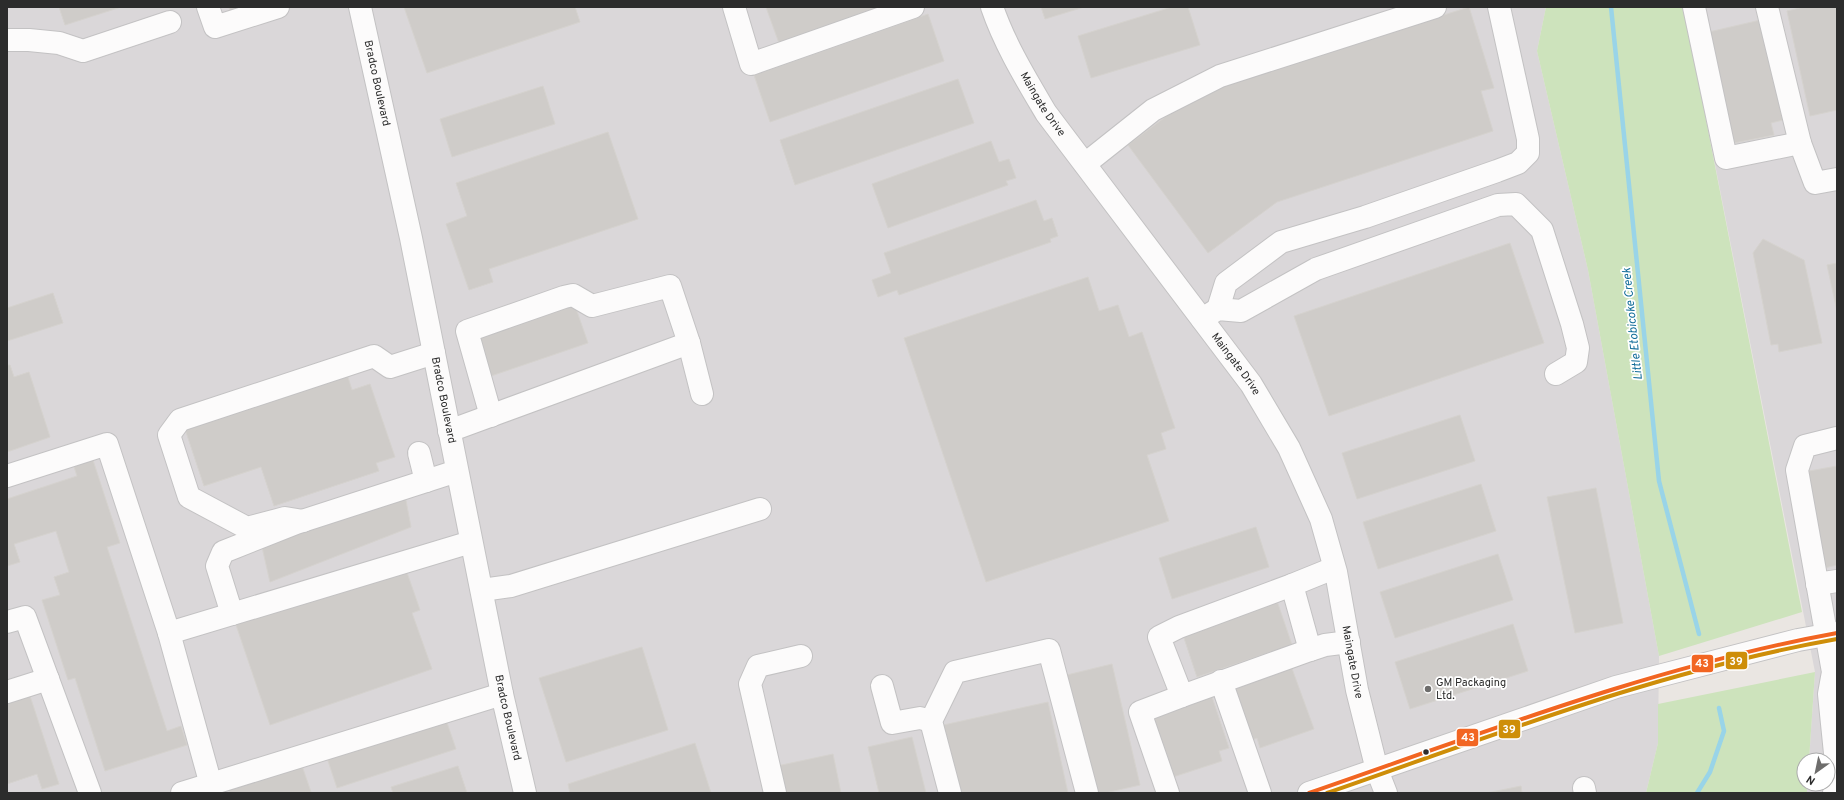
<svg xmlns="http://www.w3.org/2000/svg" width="1844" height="800" font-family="Overpass,sans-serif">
	<rect width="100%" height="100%" fill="#eae6e2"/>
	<g fill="#dad7d9">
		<polygon points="7,7 1546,7 1537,51 1588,270 1659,656 1658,743 1646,793 7,793"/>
		<polygon points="1684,7 1837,7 1837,793 1807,793 1807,784 1828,784 1828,760 1809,760 1815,672"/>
	</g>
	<g fill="#cde3bc">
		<polygon points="1546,7 1684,7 1802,612 1659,656 1588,270 1537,51"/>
		<polygon points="1815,672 1809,760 1804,760 1804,784 1807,784 1807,793 1646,793 1658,743 1658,704"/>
	</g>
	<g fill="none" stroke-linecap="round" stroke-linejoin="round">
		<g stroke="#99d4e8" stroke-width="4.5">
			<polyline points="1611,7 1659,481 1699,634"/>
			<polyline points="1697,793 1710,772 1724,731 1719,708"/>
		</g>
	</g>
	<g fill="#cfccc9" stroke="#d5d2ce">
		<polygon points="59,7 121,7 65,25"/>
		<polygon points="229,7 253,7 231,14"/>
		<polygon points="404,7 575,7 580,22 427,73"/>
		<polygon points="766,7 880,7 779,43"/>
		<polygon points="1041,7 1084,7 1045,19"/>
		<polygon points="1172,7 1188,7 1200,45 1091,78 1078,36"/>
		<polygon points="1469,7 1494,88 1481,91 1493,131 1277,202 1208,253 1128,145 1196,94"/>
		<polygon points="1804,7 1836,7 1837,11 1837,110 1810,116 1787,11"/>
		<polygon points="928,14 944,61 770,122 754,75"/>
		<polygon points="1765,19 1787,119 1771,123 1774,135 1734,143 1709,32"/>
		<polygon points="958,79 974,123 795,185 780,140"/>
		<polygon points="543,86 555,124 452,157 440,119"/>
		<polygon points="608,132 638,219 489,269 493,282 469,290 446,224 467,216 456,183"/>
		<polygon points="991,141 999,162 1009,159 1016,178 1006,181 1008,185 888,228 872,184"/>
		<polygon points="1036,200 1044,221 1052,218 1058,236 1050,239 1051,242 899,295 897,290 878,297 872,280 891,273 884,253"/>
		<polygon points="1763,239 1804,260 1822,343 1779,352 1778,344 1771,345 1753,253"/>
		<polygon points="1510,243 1544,343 1329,416 1294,316"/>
		<polygon points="1837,263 1837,311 1827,265"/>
		<polygon points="1088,277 1099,311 1118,305 1129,337 1142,332 1175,428 1161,433 1166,449 1147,455 1169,521 986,582 904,338"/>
		<polygon points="53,293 63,323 7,341 7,308"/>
		<polygon points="574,303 588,343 491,376 477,336"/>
		<polygon points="7,365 10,365 14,377 29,372 50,437 7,452"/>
		<polygon points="345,368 352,390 370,384 395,457 376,463 379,471 274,506 261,467 204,486 183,423"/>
		<polygon points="1460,415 1475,461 1357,499 1342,453"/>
		<polygon points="91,454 120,543 107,547 167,731 181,726 187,745 105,771 75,678 68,680 42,600 60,595 54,577 69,572 56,531 14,544 20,562 7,566 7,499 77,476 72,460"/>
		<polygon points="1837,466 1837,565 1824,568 1804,472"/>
		<polygon points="1481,484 1496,531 1378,569 1363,522"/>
		<polygon points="1596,488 1623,623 1575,633 1547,497"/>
		<polygon points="404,490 411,527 270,582 260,538"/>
		<polygon points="1256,527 1269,567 1172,599 1159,558"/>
		<polygon points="1498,554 1513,600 1395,638 1380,592"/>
		<polygon points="404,564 420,610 412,613 432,669 270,725 235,622"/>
		<polygon points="1277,601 1292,645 1197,677 1182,632"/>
		<polygon points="1513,624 1528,671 1410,709 1395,662"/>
		<polygon points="642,647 668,730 566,762 539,678"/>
		<polygon points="1112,664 1140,785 1105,793 1094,793 1067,675"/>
		<polygon points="1291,666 1314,729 1260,748 1257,738 1247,742 1227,688"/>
		<polygon points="29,693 59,784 42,789 37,774 7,784 7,701"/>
		<polygon points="1211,694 1229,748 1219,751 1222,761 1167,779 1147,715"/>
		<polygon points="1048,702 1068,793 954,793 939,726"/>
		<polygon points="445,717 456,749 337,788 326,755"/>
		<polygon points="912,737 926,793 879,793 868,747"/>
		<polygon points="695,743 711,793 570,793 568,784"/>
		<polygon points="833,754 841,793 783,793 777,766"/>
		<polygon points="302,766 311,792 230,793 229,790"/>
		<polygon points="458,766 467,793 393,793 391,787"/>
		<polygon points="1521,786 1522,793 1487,793"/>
	</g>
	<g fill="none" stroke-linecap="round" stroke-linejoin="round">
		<defs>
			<g id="minor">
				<polyline points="208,7 215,27 278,7"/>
				<path id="s1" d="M 360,7 L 411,238 L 502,694 L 525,793"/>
				<polyline points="734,7 751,64 913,7"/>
				<path id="s2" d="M 992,7 C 1005,45 1026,79 1046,113 L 1251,384 L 1289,448 L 1321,519 L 1336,572 L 1357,690 L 1377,770 L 1386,793"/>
				<polyline points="1694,7 1726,158 1800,143"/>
				<polyline points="1767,7 1800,143 1815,183 1837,179"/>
				<polyline points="7,40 29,40 59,43 83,51 170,22"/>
				<polyline points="1085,164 1153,110 1220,76 1435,7"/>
				<polyline points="1218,309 1226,283 1281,242 1365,217 1497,171 1518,163 1528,153 1528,139 1499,7"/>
				<polyline points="1202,319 1218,309 1241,311 1316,269 1498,205 1516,204 1542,230 1572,324 1578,348 1576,362 1556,374"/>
				<polyline points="491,416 467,331 564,297 573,295 592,306 670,286 689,343"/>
				<polyline points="449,431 689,343 702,394"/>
				<polyline points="1837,438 1805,446 1797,470 1833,672 1829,694 1837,773"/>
				<polyline points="419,453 426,481"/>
				<polyline points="7,476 107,444 169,633 211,785 209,793"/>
				<polyline points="303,521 285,518 247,528 189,497 169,435 180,420 374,356 390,367 434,353"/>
				<polyline points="1334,568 1292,585 1310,650 1325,645 1349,642"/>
				<polyline points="1817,584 1837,581"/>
				<polyline points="1292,585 1179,627 1159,637 1182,696 1310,650"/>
				<polyline points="482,590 511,586 760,509"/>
				<polyline points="232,614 217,566 223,552 296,523 457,471"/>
				<polyline points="7,622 25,617 90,793"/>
				<polyline points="169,633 471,542"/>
				<polyline points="1221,681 1260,793"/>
				<polyline points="882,686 892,723 920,718 931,721"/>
				<polyline points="7,692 48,679"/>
				<polyline points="1584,788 1585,793"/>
				<polyline points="182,793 502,694"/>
				<polyline points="775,793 750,684 758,666 801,656"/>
				<polyline points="950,793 931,721 955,672 1049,650 1087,793"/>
				<polyline points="1168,793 1140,712 1182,696"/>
				<polyline points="1309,793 1616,687 1798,640 1837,633"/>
				<polyline points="1834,793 1837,780"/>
			</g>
		</defs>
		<use href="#minor" stroke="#c3c2c3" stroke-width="24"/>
		<use href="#minor" stroke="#fcfbfb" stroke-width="22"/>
		<defs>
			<path id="bus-1" d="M 1309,793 C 1483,733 1656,666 1837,633"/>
			<path id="bus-2" d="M 1327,793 C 1494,735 1662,670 1837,639"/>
		</defs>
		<use href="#bus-1" stroke="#fff" stroke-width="7"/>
		<use href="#bus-2" stroke="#fff" stroke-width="7"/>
		<use href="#bus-1" stroke="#f26522" stroke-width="4"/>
		<use href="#bus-2" stroke="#ce8e09" stroke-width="4"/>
	</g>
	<circle fill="#6e6d6c" stroke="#fff" stroke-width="1.5" cx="1428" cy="689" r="4"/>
	<circle fill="#2c2c2c" stroke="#fff" stroke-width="1.5" cx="1426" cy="752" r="3.5"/>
	<g text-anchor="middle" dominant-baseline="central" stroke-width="3.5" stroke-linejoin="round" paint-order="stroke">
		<g font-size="11" fill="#2c2c2c" stroke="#fff">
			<text stroke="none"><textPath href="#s1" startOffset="78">Bradco Boulevard</textPath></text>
			<text stroke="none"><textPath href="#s2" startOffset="110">Maingate Drive</textPath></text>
			<text stroke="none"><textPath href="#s2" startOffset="434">Maingate Drive</textPath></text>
			<text stroke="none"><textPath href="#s1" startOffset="402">Bradco Boulevard</textPath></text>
			<text stroke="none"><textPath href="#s2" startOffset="758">Maingate Drive</textPath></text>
			<text stroke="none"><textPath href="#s1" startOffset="726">Bradco Boulevard</textPath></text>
		</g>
		<g font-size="11" fill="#2c2c2c" stroke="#fff" text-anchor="start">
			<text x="1436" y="683">GM Packaging<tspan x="1436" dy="13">Ltd.</tspan></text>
		</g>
		<g font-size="12" font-style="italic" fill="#126d9a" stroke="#fff">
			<text transform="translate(1633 324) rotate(-96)">Little Etobicoke Creek</text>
		</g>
	</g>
	<g stroke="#fff" stroke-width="1.5">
		<rect x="1725" y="651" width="23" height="19" rx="4" fill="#ce8e09"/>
		<rect x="1691" y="654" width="23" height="19" rx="4" fill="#f26522"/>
		<rect x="1498" y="719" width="23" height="20" rx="4" fill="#ce8e09"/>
		<rect x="1456" y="728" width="23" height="19" rx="4" fill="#f26522"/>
	</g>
	<g font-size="11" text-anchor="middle" font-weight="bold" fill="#fff">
		<text x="1736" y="665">39</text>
		<text x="1702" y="667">43</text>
		<text x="1509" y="733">39</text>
		<text x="1468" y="741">43</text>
	</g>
	<rect width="1844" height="800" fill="none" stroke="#2c2c2c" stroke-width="16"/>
	<g transform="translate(1816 772) rotate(213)"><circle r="19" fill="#ffffff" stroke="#ababab"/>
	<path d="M0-3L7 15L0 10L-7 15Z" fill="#6e6d6c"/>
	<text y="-6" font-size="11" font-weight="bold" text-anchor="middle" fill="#2c2c2c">N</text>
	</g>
</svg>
